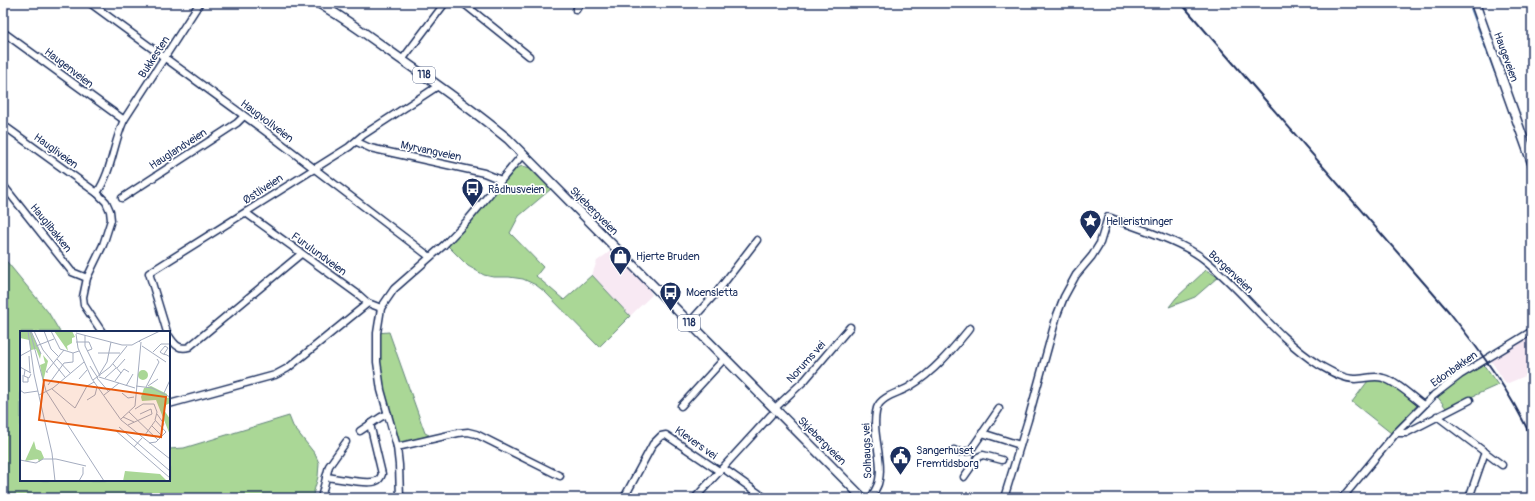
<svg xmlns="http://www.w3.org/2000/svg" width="1535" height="501" font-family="Pangolin,sans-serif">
	<rect width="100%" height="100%" fill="#fff"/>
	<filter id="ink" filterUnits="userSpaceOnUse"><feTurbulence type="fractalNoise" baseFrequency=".025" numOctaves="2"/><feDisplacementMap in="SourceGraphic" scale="8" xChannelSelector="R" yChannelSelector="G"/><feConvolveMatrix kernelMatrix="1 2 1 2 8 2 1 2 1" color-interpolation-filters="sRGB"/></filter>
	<g filter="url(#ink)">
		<g fill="#f8e9f3">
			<polygon points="612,250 647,286 652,295 630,316 592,275 597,261"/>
			<polygon points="1532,335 1532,373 1506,384 1490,359"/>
		</g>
		<g fill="#aad796" stroke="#62837a">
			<polygon points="514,165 518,168 522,166 531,168 551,189 519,216 510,233 543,267 536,276 564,300 592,275 630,316 599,347 545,292 536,285 523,279 509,277 493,277 484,275 468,266 447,245 485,204"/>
			<polygon points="3,257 48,312 60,332 21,332 21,480 169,480 169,449 184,448 289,416 293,426 315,454 319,463 318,477 312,498 3,498 3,381 5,370 3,358"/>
			<polygon points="1206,270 1218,277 1195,297 1169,307 1176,298"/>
			<polygon points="389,332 425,433 429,435 397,447 381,390 377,333"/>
			<polygon points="1483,364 1498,385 1446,408 1437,396 1455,382"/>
			<polygon points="1371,377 1382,378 1420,402 1391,433 1352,402"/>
		</g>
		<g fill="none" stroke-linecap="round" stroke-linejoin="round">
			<polyline stroke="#6a8dbb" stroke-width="2" points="1469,3 1495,73"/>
			<defs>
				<g id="minor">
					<polyline points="90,3 265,131 430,257"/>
					<polyline points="463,3 529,56"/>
					<polyline points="576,10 580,3"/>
					<polyline points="3,32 124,120"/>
					<polyline points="402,60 445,3"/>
					<polyline points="3,125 97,193 106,202 110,211 111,220 103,245 87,278 83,297 84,305 102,332"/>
					<polyline points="357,142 370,148 484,173 501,180"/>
					<polyline points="3,185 72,272 87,278"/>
					<path d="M 97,193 C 112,171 113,144 124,120 L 199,4"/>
					<polyline points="122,198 237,123 244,116"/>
					<polyline points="246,213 359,295 368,303 381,308"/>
					<polyline points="689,323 717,292 757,240"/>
					<polyline points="167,332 149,273 349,147 363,135 438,86"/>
					<path d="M 169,336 C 175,345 179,350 189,347 L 301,254"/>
					<polyline points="169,404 275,375 288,368 368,303"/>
					<polyline points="681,406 724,359"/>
					<polyline points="774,409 805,380 850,327"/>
					<polyline points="1437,416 1502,465"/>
					<polyline points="360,431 381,417 388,414"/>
					<polyline points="982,433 1020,445"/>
					<polyline points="1396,433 1406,433 1470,400"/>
					<polyline points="397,447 458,433 468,432 476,434 560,476"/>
					<polyline points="954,450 957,452 970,451 999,409"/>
					<polyline points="723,468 765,498"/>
					<path d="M 326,477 C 336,478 368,485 376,481 C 379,480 381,477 382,474 L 370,424"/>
					<polyline points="964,477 978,457 983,455 1002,460"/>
					<polyline points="321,498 329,466 346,442"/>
					<polyline points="400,498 399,465 397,447 381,390 377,362 377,333 381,308 394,289 444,245 467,221 523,154"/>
					<polyline points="624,498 653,444 661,436 666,435 719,471"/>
					<polyline points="695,498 771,415"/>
					<path d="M 871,498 C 873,494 876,489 878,484 C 885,460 870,433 877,408 C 881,396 899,393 909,387 C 934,372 952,350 970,328"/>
					<path d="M 1004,498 L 1028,420 L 1057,315 L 1064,297 L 1076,275 L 1092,256 L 1100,243 L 1108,217 C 1137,228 1182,241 1205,260 C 1245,292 1275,337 1319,365 C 1330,371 1343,379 1355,379 C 1365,379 1374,375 1383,378 C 1397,382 1411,396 1423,405"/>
					<polyline points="1342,498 1396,433 1434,395 1460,375 1532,331"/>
					<polyline points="1469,498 1485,452"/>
				</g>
				<g id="major">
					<path d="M 318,3 C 348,20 374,40 402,60 C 438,85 474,111 508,139 L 863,498"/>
					<polyline points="1475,3 1532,163"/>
				</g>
			</defs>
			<use href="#minor" stroke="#1b2f5e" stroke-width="9"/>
			<use href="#major" stroke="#1b2f5e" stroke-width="11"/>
			<use href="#minor" stroke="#fff" stroke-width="6"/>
			<use href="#major" stroke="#fff" stroke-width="8"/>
			<path stroke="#1b2f5e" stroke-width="2" d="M 1181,3 L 1450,313 C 1482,353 1511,393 1532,439"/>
		</g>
	</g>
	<defs>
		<symbol id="bus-pin" viewBox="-11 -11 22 30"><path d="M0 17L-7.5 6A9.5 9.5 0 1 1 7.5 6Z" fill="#1b2f5e" stroke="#fff"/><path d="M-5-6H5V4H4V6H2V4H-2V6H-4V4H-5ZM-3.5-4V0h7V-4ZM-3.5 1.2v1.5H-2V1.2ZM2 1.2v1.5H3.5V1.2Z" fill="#fff"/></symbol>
		<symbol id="sight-pin" viewBox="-11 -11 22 30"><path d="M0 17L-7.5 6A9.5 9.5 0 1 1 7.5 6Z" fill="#1b2f5e" stroke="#fff"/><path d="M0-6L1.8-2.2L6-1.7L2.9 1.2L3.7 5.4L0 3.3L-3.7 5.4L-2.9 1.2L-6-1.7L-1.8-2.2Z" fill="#fff"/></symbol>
		<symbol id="shop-pin" viewBox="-11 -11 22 30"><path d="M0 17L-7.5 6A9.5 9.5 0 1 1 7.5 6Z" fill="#1b2f5e" stroke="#fff"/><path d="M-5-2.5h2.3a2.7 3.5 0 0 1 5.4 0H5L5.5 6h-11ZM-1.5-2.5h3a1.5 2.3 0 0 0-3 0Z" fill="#fff"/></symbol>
		<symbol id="civic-pin" viewBox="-11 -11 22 30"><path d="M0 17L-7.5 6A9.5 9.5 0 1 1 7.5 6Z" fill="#1b2f5e" stroke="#fff"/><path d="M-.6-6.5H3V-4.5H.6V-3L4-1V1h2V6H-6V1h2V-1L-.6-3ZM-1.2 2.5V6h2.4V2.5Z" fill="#fff"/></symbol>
	</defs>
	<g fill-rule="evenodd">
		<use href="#bus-pin" x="460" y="176" width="25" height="34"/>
		<use href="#sight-pin" x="1078" y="208" width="25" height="34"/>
		<use href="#shop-pin" x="608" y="244" width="25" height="34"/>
		<use href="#bus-pin" x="658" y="280" width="25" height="34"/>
		<use href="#civic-pin" x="888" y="444" width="25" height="34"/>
	</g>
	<g text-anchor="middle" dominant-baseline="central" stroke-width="3.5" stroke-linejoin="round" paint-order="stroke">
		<g fill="#fff" stroke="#5f6d8e" stroke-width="1">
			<rect x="413" y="67" width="22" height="16" rx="3"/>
			<rect x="678" y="315" width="22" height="16" rx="3"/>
		</g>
		<g font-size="10" font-weight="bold" fill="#1b2f5e">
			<text x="424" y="75">118</text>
			<text x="689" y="323">118</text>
		</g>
		<g font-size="11" fill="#1b2f5e" stroke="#fff">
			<text transform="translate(154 57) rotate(-57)">Bukkesten</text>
			<text transform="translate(1506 57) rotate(70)">Haugeveien</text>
			<text transform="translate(69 68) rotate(37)">Haugenveien</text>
			<text transform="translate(267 121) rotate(37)">Haugvollveien</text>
			<text transform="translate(178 149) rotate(-33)">Hauglandveien</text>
			<text transform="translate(56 151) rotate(36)">Haugliveien</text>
			<text transform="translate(431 151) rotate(12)">Myrvangveien</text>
			<text transform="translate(263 189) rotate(-33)">Østliveien</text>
			<text transform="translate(594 211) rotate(45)">Skjebergveien</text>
			<text transform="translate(51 228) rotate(51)">Hauglibakken</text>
			<text transform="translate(319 254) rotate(36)">Furulundveien</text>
			<text transform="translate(1231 272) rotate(43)">Borgenveien</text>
			<text transform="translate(806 362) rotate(-48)">Norums vei</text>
			<text transform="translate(1454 369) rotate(-35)">Edonbakken</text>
			<text transform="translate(822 441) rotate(45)">Skjebergveien</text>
			<text transform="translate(696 443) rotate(35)">Klevers vei</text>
			<text transform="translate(867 451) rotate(-92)">Solhaugs vei</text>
		</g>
		<g font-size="11" fill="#1b2f5e" stroke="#fff" text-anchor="start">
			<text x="488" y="189">Rådhusveien</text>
			<text x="1106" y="221">Helleristninger</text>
			<text x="636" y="256">Hjerte Bruden</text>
			<text x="686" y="292">Moensletta</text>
			<text x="916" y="450">Sangerhuset<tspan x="916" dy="13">Fremtidsborg</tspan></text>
		</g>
	</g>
	<g transform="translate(20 331)">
		<rect width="150" height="150" fill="#fff"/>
		<path d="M 0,0 L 11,0 L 21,23 L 20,28 L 16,18 L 11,19 L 9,9 L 0,7 ZM 34,0 L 52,0 L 55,6 L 52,7 L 52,12 L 47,15 L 48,20 ZM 23,24 L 28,30 L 23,51 L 20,34 L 25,32 ZM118 44a5 5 0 1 1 10 0a5 5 0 1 1-10 0ZM 131,55 L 147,63 L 147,67 L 150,66 L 150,72 L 146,74 L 144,79 L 150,88 L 150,104 L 136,69 L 122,70 L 121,66 L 124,57 ZM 14,110 L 16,118 L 21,120 L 24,127 L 19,131 L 18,128 L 5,130 ZM 105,140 L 140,143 L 147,150 L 103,150 Z" fill="#aad796"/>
		<path fill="none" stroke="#a4acbf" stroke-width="1" d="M 8,0 L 14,43 L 32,122 L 35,150M 10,0 L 26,60 L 84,150M 11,0 L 21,23M 14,0 L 23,19 L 45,46M 24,0 L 31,18 L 39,26M 31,0 L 40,18 L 53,22 L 59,20M 56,2 L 102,14 L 112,14 L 121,9 L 119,11M 56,3 L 58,17 L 72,48 L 101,89 L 150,128M 65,4 L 65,15 L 80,45M 121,9 L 140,0M 56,11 L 69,11 L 72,18 L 67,20M 16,15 L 34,8M 122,15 L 146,31M 133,21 L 141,13 L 150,13M 78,22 L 100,22M 144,23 L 148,17 L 145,15 L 140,21 L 143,23 L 147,24 L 148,25 L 150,25M 0,25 L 11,19M 9,25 L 10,42M 37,28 L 50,42M 93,33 L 101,42M 70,35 L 78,47M 0,36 L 11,42M 97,37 L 105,28M 5,39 L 4,45 L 9,47 L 11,43M 28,41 L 26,41 L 44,19M 3,44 L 3,51 L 8,51 L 8,47M 79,44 L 87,31 L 91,11M 79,46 L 115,57M 77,47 L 89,61M 85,47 L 96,37M 59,48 L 67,39M 73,49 L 90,36 L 107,15M 95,50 L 104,38 L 109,41M 28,54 L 44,32 L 53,31 L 53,22M 106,55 L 113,43M 116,55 L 132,57 L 150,66M 128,55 L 138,48M 126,56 L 139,31 L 137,28M 32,58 L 55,77 L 67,55 L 74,51M 0,59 L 4,62 L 18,60M 102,62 L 108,67 L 114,66M 144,62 L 150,49M 19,64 L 33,57 L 64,31M 84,64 L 99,52M 67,69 L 75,64 L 77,56M 115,78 L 123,73 L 134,73 L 137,81 L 135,89 L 146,101 L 136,111 L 129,112M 109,81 L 138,109M 137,83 L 144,93 L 142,96M 103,86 L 114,91M 101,88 L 115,75 L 121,11M 108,94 L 132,83 L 131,78 L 120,83M 132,95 L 142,105M 99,96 L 150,140M 95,99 L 150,147M 125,104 L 135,90M 114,116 L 122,107M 0,129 L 16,132 L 23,128 L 36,128 L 66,135M 59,150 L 63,143 L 63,136"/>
		<path fill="#e8590c" fill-opacity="0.15" stroke="#e8590c" stroke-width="2" d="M 24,49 L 146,66 L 141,106 L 19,89 Z"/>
		<rect width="150" height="150" fill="none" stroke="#1b2f5e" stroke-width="2"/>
	</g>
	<rect width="1535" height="501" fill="none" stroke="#fff" stroke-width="16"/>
	<rect x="8" y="8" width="1519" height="485" fill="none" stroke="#1b2f5e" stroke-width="1.5" filter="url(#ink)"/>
</svg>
